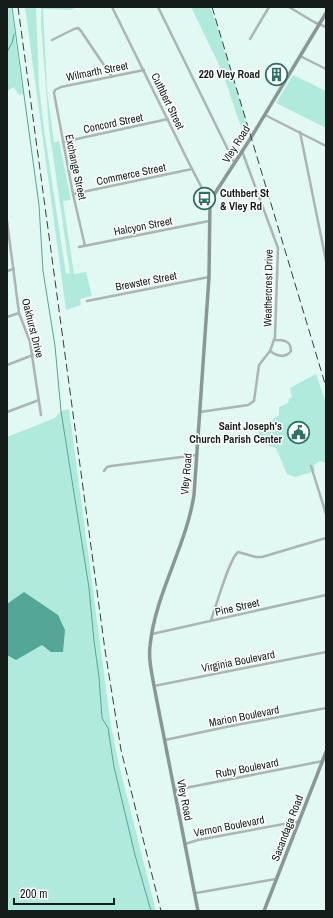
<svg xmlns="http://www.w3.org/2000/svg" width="333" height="918" font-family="'Archivo Narrow',sans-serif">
	<rect width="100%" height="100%" fill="#e1f8f3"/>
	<g fill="#b0eadd">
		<polygon points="7,7 11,7 23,94 19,95 14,87 7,91"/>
		<polygon points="25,7 36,7 39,86 44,129 66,274 70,273 49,128 41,24 41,7 76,7 71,10 43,9 47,89 54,143 59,141 71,200 63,201 74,274 86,272 92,296 80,299 81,305 66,310"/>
		<polygon points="191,7 210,7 218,29 248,128 242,130 222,71"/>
		<polygon points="293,75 326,91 326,128 276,103"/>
		<polygon points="316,374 326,403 326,463 320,461 314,465 315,471 295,477 287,474 276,448 269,446 265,440 259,434 260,428 279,415 279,407 288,403 289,399 292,397 290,388"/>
		<polygon points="69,409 111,726 119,765 156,911 7,911 7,437 55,418 61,411"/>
	</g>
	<polygon fill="#54a696" points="24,592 58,615 65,630 63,652 51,652 42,645 16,660 7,655 7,604"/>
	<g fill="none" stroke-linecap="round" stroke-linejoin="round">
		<g stroke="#54a696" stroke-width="1">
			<polyline points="12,7 39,205 43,271 55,346 61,411 89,588 94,641 99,677 102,718 108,728 114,767 135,855 151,911"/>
			<polyline points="7,52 12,43 14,34"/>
		</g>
		<g stroke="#acb5b3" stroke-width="2.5">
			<polyline points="112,7 190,165 206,196 210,201"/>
			<polyline points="158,7 234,162"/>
			<polyline points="289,7 314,22 326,27"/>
			<polyline points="250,39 269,7"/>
			<polyline points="52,40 74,29 78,28 81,31 112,77"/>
			<polyline points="300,56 326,69"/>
			<polyline points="265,115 326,146"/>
			<polyline points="300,132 326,261"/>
			<polyline points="63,142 168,119"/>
			<polyline points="73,194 192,169"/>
			<polyline points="7,221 19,313 30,342 41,415"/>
			<polyline points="85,246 73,194 54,93 55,90 61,87 144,70"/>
			<polyline points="79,247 209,221"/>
			<polyline points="7,271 14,269"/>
			<polyline points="87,301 209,277"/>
			<polyline points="7,317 19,313"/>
			<path d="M 270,351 C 277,356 285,359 291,351 C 291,340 283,340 274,340"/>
			<polyline points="7,365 33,355"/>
			<polyline points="7,412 39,400"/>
			<polyline points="200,412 248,405 254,401 259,365 270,351 275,337 278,248 242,151"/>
			<polyline points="311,466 326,514"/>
			<polyline points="104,471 107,467 111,466 197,455"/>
			<path d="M 211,620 C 216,607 229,559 238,552 L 256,557 L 262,557 L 326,538"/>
			<polyline points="152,634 326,595"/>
			<polyline points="154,686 326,652"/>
			<polyline points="165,740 226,727 326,708"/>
			<polyline points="175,790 323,761"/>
			<polyline points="185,844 198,840 300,821"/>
			<polyline points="196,893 276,879"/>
		</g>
		<g stroke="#899894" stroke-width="3.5">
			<path d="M 198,911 L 154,686 C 152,673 148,660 150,646 C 155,594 186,547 194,495 L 209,277 L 210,201 L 252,136 L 326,13"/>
			<polyline points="264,911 326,752"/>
		</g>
		<g stroke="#36403e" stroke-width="1" stroke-dasharray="8 4" stroke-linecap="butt">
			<polyline points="18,7 105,650 121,750 161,911"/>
			<polyline points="212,7 326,387"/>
		</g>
	</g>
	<defs>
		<symbol id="building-ring" viewBox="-11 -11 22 22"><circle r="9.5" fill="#fff" stroke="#2d7265" stroke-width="1.5"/><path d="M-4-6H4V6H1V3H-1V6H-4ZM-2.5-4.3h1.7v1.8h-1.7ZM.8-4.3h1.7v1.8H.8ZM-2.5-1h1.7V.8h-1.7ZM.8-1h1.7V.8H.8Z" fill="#2d7265"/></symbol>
		<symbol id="bus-ring" viewBox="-11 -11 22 22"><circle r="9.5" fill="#fff" stroke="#2d7265" stroke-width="1.5"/><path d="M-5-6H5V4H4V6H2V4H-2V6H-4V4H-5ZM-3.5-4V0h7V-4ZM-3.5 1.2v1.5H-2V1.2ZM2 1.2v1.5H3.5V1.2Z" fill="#2d7265"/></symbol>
		<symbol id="civic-ring" viewBox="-11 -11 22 22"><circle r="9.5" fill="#fff" stroke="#2d7265" stroke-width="1.5"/><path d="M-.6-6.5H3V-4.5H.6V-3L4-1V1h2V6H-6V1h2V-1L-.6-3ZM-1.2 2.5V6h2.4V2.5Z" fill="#2d7265"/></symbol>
	</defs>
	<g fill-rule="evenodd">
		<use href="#building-ring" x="264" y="62" width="25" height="25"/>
		<use href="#bus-ring" x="192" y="186" width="25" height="25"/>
		<use href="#civic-ring" x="286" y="420" width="25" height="25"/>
	</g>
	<g text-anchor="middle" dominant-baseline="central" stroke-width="3" stroke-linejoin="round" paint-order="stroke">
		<g font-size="11" fill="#151d1b" stroke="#fff">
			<text transform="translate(97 71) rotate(-11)">Wilmarth Street</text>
			<text transform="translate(168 101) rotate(64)">Cuthbert Street</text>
			<text transform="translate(113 123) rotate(-12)">Concord Street</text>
			<text transform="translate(236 144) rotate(-58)">Vley Road</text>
			<text transform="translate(76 167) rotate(78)">Exchange Street</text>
			<text transform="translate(131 174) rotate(-12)">Commerce Street</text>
			<text transform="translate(143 226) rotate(-11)">Halcyon Street</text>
			<text transform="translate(146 281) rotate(-11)">Brewster Street</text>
			<text transform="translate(268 288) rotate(-89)">Weathercrest Drive</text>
			<text transform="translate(33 328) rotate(76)">Oakhurst Drive</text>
			<text transform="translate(186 474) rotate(-85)">Vley Road</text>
			<text transform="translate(237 607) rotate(-13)">Pine Street</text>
			<text transform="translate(238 661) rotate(-11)">Virginia Boulevard</text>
			<text transform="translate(244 716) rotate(-11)">Marion Boulevard</text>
			<text transform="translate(247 768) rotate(-11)">Ruby Boulevard</text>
			<text transform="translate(185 800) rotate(79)">Vley Road</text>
			<text transform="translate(229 826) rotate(-11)">Vernon Boulevard</text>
			<text transform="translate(287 828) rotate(-69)">Sacandaga Road</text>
		</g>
		<g font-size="11" font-weight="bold" fill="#151d1b" stroke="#fff" text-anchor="end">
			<text x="260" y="74">220 Vley Road</text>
			<text x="220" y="193" text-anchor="start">Cuthbert St<tspan x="220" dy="13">&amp; Vley Rd</tspan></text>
			<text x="282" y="426">Saint Joseph's<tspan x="282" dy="13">Church Parish Center</tspan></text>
		</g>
	</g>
	<rect width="333" height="918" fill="none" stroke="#151d1b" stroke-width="16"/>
	<path d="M14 898v6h100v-6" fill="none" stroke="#151d1b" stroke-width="2"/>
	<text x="20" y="898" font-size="12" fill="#151d1b" stroke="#ffffff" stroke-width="3" paint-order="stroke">200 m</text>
</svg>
